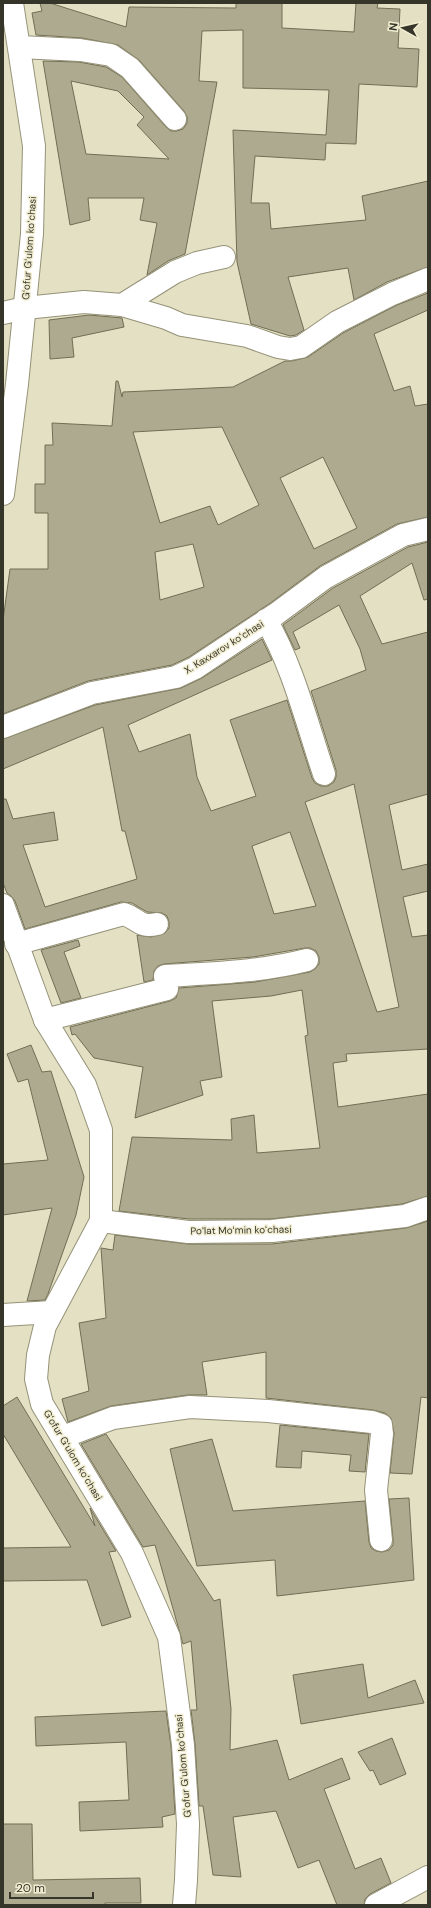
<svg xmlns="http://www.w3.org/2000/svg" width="431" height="1908" font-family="'DM Sans',sans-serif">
	<rect width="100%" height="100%" fill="#e3e0c4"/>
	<g fill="#adaa8f" stroke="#716e55" fill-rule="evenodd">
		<path d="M 40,3 L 50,3 L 126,27 L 129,7 L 236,8 L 236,3 L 282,3 L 282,28 L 354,32 L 356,3 L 378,3 L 377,8 L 400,9 L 398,48 L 419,49 L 417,87 L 359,84 L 356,144 L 326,143 L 325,160 L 255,156 L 251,203 L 269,203 L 271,229 L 366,220 L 362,196 L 428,181 L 428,267 L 387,282 L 354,300 L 348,268 L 288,277 L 304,330 L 296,335 L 290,336 L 251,324 L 237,262 L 233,130 L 326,135 L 329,90 L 243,88 L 243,30 L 202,31 L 199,81 L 217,82 L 185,254 L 168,261 L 147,275 L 157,223 L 140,220 L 144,198 L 88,198 L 90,220 L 70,225 L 43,61 L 79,62 L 106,67 L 122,77 L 166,127 L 171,131 L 177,131 L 183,129 L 187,123 L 187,117 L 184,111 L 139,60 L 118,45 L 82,38 L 36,35 L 32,13 L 42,11 ZM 71,81 L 118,91 L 144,117 L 137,125 L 169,159 L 86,154 Z"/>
		<path d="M 428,293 L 428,310 L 374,334 L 394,391 L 410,386 L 415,406 L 428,404 L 428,517 L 397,524 L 320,566 L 269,604 L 189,657 L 172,665 L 88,681 L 3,714 L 3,620 L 10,569 L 48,569 L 48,513 L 35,513 L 35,484 L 45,484 L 45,445 L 53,445 L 52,423 L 112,426 L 116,381 L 118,381 L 122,397 L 123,392 L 233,387 L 285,361 L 292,361 L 308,357 L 343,333 L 397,305 ZM 222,427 L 259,505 L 218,525 L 210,506 L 160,523 L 133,432 ZM 323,457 L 357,528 L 314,549 L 280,478 ZM 193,544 L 204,587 L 160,600 L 155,552 Z"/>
		<polygon points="89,315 122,318 124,327 72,338 74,357 50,359 49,320"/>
		<path d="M 428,542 L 428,599 L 424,600 L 412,563 L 360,596 L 382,644 L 428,632 L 428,794 L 389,805 L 402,870 L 428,864 L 428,891 L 403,897 L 412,937 L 428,935 L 428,1049 L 346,1054 L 347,1061 L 333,1063 L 338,1107 L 428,1094 L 428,1196 L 402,1204 L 271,1219 L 189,1219 L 119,1211 L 132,1137 L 232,1140 L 231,1119 L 254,1115 L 257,1153 L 320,1148 L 305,1036 L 308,1035 L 302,990 L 271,996 L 212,1001 L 222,1077 L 200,1081 L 203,1095 L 135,1118 L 143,1067 L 94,1058 L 75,1034 L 72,1035 L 70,1027 L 170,1001 L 176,998 L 179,988 L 255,982 L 310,972 L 315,969 L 319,964 L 319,957 L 316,951 L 310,948 L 305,948 L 253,957 L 164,964 L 158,966 L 154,971 L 153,980 L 144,982 L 137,935 L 151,937 L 165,933 L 169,928 L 169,922 L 167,916 L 162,913 L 147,912 L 132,903 L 121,902 L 25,929 L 15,901 L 11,896 L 7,893 L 3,883 L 3,799 L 6,799 L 13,819 L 54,812 L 58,840 L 23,845 L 45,907 L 137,879 L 125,831 L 122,831 L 103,727 L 3,769 L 3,739 L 95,705 L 181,688 L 202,678 L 262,639 L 272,660 L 128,725 L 139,752 L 190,734 L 197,777 L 211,811 L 256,796 L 230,720 L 287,700 L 312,778 L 315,783 L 321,786 L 328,786 L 334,782 L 336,777 L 336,770 L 311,691 L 366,670 L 360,649 L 339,605 L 293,632 L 300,648 L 295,650 L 283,625 L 333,588 L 408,547 ZM 354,784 L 399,1007 L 377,1012 L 305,802 ZM 290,832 L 316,906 L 274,914 L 252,846 Z"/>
		<polygon points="78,940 80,946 64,952 81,998 61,1003 41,950"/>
		<polygon points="31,1045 42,1072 51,1071 84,1177 76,1215 48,1294 45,1300 27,1301 52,1208 3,1215 3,1164 48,1160 28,1079 18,1082 7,1054"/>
		<polygon points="428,1221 428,1398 421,1397 412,1474 390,1473 394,1433 391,1418 385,1413 373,1410 266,1398 266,1352 202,1362 207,1395 188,1395 111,1406 68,1422 62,1399 89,1391 79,1323 106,1318 101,1248 113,1250 115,1235 188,1244 272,1244 406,1228"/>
		<polygon points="17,1397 95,1526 90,1508 116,1551 109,1552 131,1617 102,1626 87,1580 3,1581 3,1548 71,1547 3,1434 3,1406"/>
		<polygon points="280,1425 369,1434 365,1472 349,1471 351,1455 302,1451 301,1468 276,1467"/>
		<polygon points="106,1434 214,1601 220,1599 231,1709 230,1750 277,1740 289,1780 342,1758 350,1779 324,1789 355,1869 381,1858 391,1883 370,1894 365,1899 364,1905 337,1905 319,1860 298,1868 276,1811 233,1817 241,1877 213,1875 203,1806 199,1806 195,1744 191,1710 197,1710 191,1641 183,1644 155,1545 143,1547 81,1444"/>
		<polygon points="212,1439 233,1511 365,1501 369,1542 371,1548 376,1551 382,1552 389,1550 393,1545 393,1539 389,1499 409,1498 414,1580 277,1596 275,1560 197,1566 170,1449"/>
		<polygon points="363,1664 368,1698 415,1680 424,1703 301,1724 293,1675"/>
		<polygon points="166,1711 171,1746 175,1814 162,1817 163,1827 80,1831 79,1802 129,1800 126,1742 36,1746 35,1717"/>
		<polygon points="392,1738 406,1774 380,1785 373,1770 370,1771 358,1752"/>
		<polygon points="3,1824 32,1824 33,1880 140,1878 141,1903 105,1903 105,1905 3,1905"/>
	</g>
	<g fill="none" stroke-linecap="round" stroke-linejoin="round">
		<defs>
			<g id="minor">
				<polyline points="20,47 80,50 111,55 130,68 175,119"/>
				<polyline points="122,305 175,272 197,263 224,257"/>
				<polyline points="3,313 25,308 84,302 122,305 166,318 182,325 247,336 278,347 290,349 301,347 337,322 392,294 428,279"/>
				<polyline points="3,494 17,384 32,234 34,146 12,3"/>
				<path d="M 266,620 C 293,666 307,724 324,774"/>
				<polyline points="3,727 92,693 176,677 195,668 276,614 326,577 403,535 428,529"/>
				<polyline points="3,905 45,1020 85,1085 101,1130 101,1221 45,1326 38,1355 36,1379 42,1404 132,1553 169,1637 183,1745 188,1824 186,1880 184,1905"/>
				<path d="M 16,944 L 124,914 C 139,919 139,928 157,924"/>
				<path d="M 45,1020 L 167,989 L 165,976 C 213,973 260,972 307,960"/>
				<polyline points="101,1221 188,1232 272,1231 405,1216 428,1208"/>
				<polyline points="3,1315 52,1312"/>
				<polyline points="63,1437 113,1418 190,1407 268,1411 372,1422 381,1425 382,1434 376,1490 381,1540"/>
				<polyline points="376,1905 428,1877"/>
			</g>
		</defs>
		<use href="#minor" stroke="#959278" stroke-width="24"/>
		<use href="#minor" stroke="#fff" stroke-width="22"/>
	</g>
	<g text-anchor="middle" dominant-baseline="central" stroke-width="3" stroke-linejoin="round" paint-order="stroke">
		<g font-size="10" fill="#36352a" stroke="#f1edd1">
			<text transform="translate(29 248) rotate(-86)">Gʻofur Gʻulom koʻchasi</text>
			<text transform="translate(224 647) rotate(-32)">X. Kaxxarov koʻchasi</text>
			<text transform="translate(241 1230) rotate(-1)">Poʻlat Moʻmin koʻchasi</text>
			<text transform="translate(73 1455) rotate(59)">Gʻofur Gʻulom koʻchasi</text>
			<text transform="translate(183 1766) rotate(-95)">Gʻofur Gʻulom koʻchasi</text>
		</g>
	</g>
	<rect width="431" height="1908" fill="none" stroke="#36352a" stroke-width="8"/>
	<g transform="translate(403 28) rotate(278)" stroke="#f1edd1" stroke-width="3" paint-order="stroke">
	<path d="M0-3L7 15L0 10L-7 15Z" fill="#36352a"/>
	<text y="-6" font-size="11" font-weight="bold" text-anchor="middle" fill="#36352a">N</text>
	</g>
	<path d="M10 1892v6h83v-6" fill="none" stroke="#36352a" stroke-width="2"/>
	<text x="16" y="1892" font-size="12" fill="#36352a" stroke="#f1edd1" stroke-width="3" paint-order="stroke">20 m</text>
</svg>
